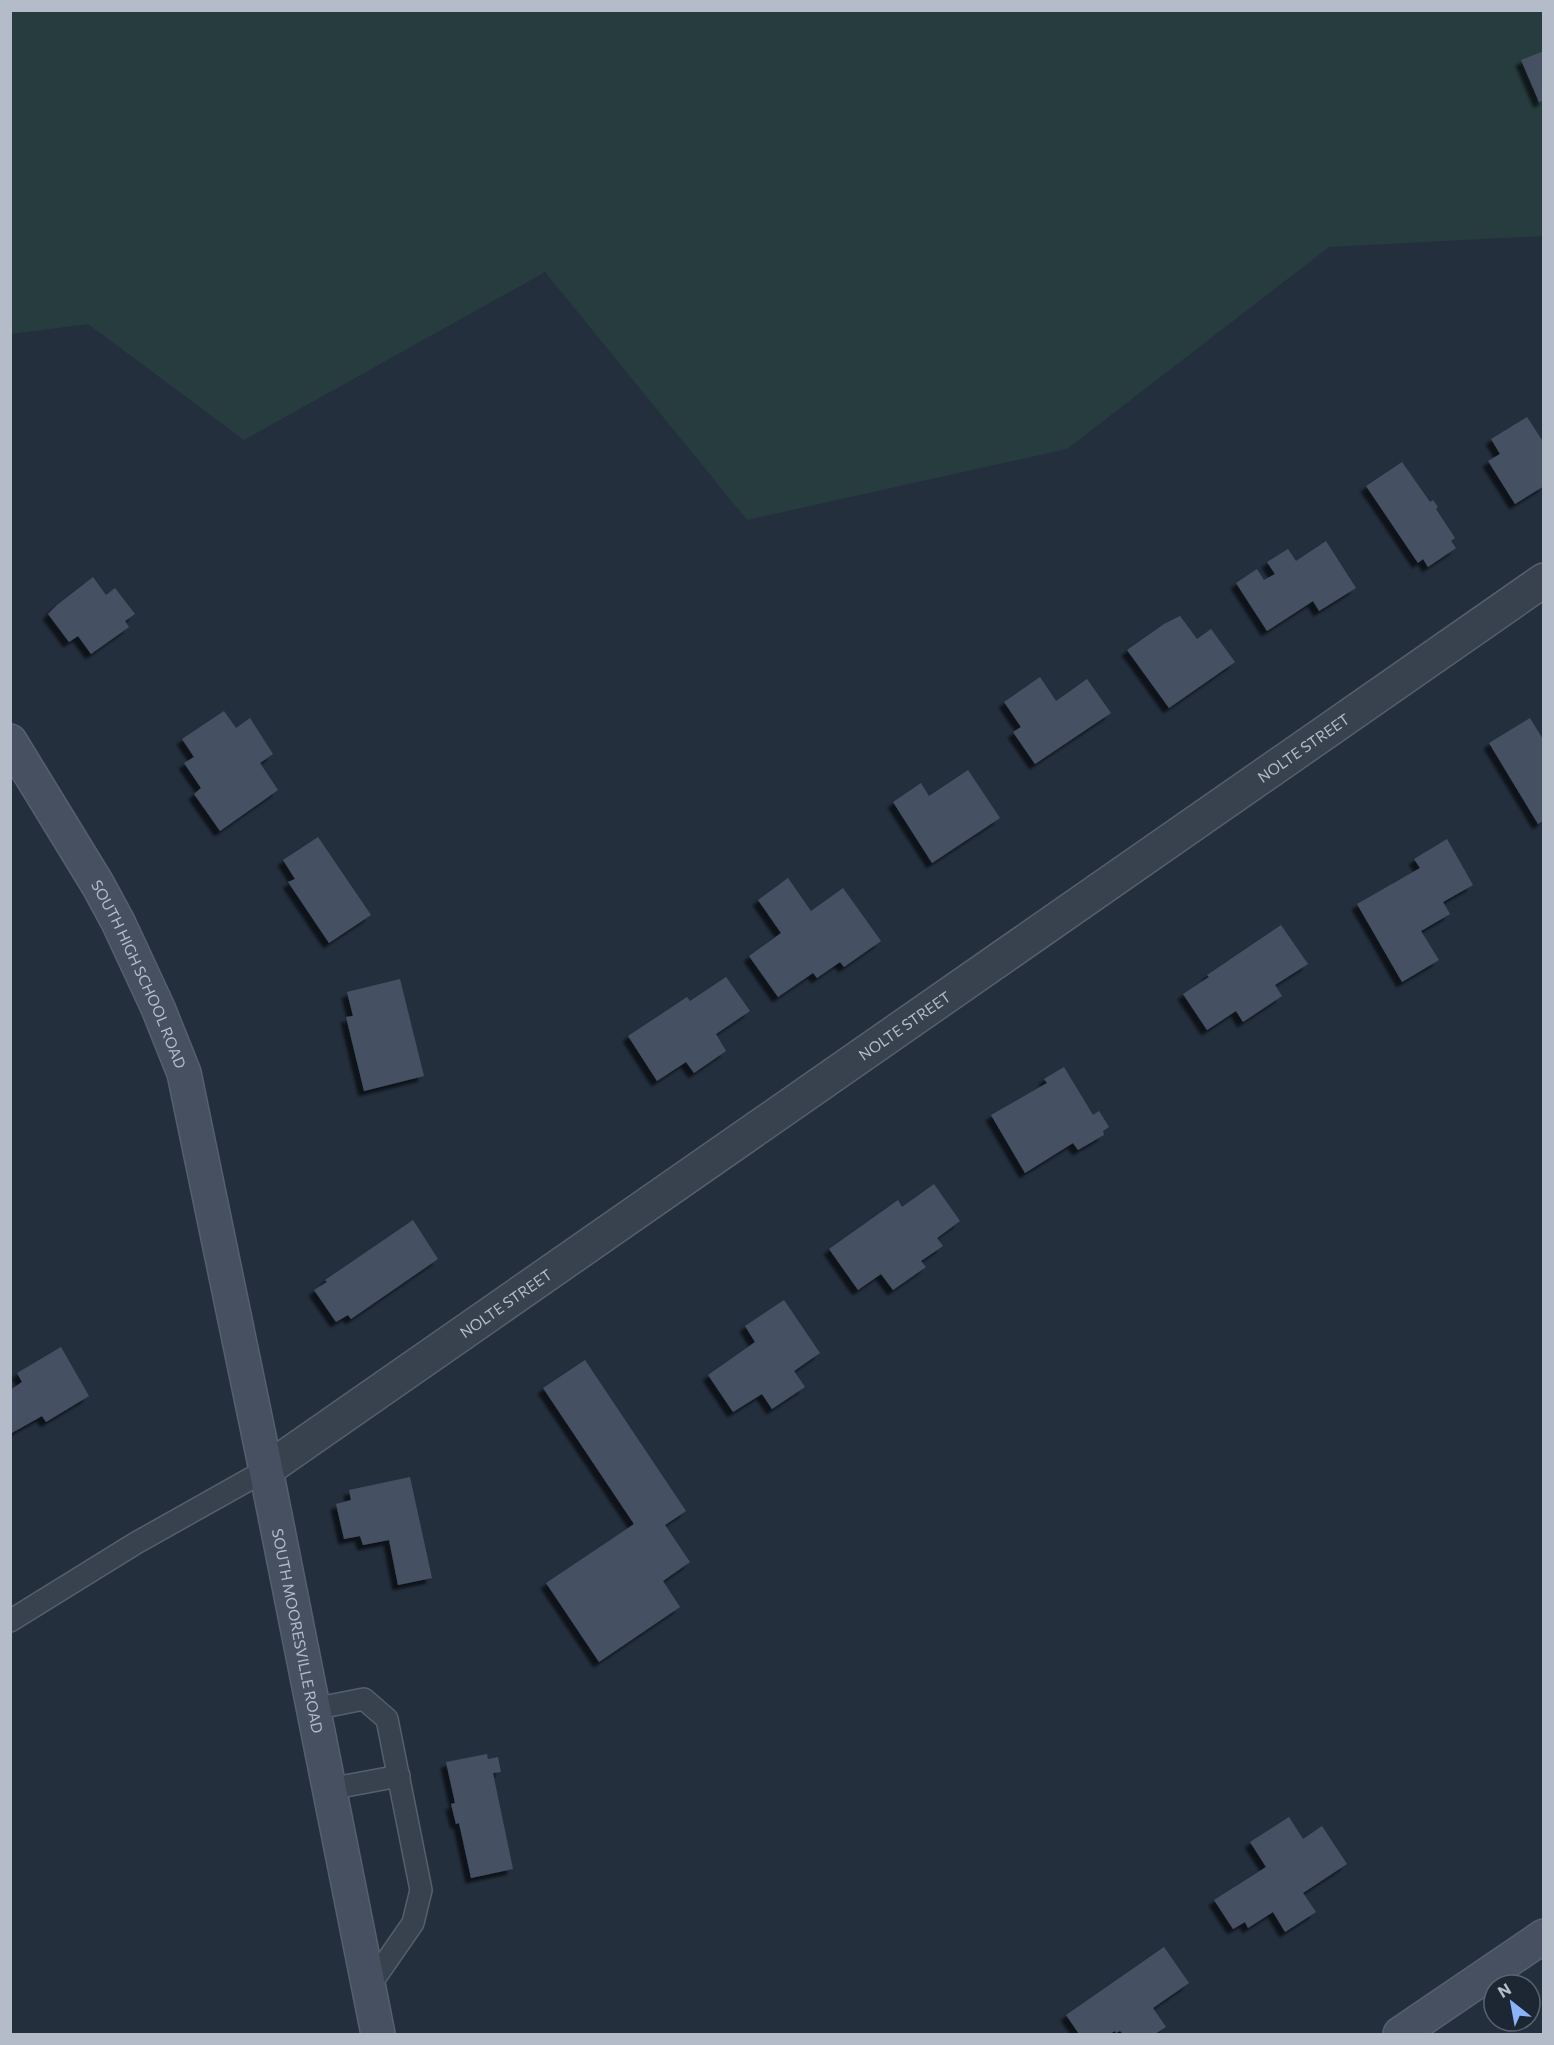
<svg xmlns="http://www.w3.org/2000/svg" width="1554" height="2045" font-family="Commissioner,sans-serif">
	<defs>
		<filter id="shadow"><feDropShadow dx="-5.5" dy="5.5" stdDeviation="1.5" flood-color="#0009"/></filter>
	</defs>
	<rect width="100%" height="100%" fill="#242f3e"/>
	<polygon fill="#263c3f" points="10,11 1543,11 1543,236 1329,247 1067,449 747,520 545,272 244,440 88,324 11,334"/>
	<g fill="#455162" filter="url(#shadow)">
		<polygon points="1544,51 1544,100 1539,102 1521,60"/>
		<polygon points="1527,417 1544,443 1544,486 1515,504 1488,461 1500,454 1491,439"/>
		<polygon points="1402,462 1430,502 1433,500 1438,507 1436,509 1455,538 1451,541 1456,548 1428,567 1423,559 1418,563 1366,486"/>
		<polygon points="1326,541 1356,588 1319,611 1313,601 1267,631 1236,583 1257,569 1264,580 1275,574 1267,562 1288,549 1296,561"/>
		<polygon points="93,577 106,595 115,588 135,614 125,621 129,627 91,654 78,636 69,642 48,614 57,605"/>
		<polygon points="1180,616 1197,639 1211,629 1235,662 1169,708 1127,650 1164,624"/>
		<polygon points="1040,677 1056,701 1087,679 1111,713 1035,764 1013,732 1021,727 1004,702"/>
		<polygon points="224,711 236,728 250,718 273,754 260,763 278,790 220,831 194,794 201,788 184,763 194,757 182,739"/>
		<polygon points="1530,718 1544,741 1544,820 1538,824 1489,743"/>
		<polygon points="968,770 1000,818 932,863 893,802 921,783 929,796"/>
		<polygon points="318,837 371,915 329,943 288,882 295,879 283,860"/>
		<polygon points="1447,839 1473,885 1443,902 1450,914 1421,931 1439,960 1402,982 1357,904 1420,868 1414,859"/>
		<polygon points="788,878 811,911 843,888 881,941 844,967 840,962 817,978 813,973 778,997 749,956 781,933 758,900"/>
		<polygon points="1281,925 1308,964 1275,985 1282,996 1243,1022 1236,1011 1207,1030 1183,994 1209,977 1207,975"/>
		<polygon points="726,977 750,1011 716,1034 726,1051 694,1073 686,1062 657,1081 628,1036 687,997 690,1001"/>
		<polygon points="400,979 424,1076 364,1091 346,1017 353,1016 347,992"/>
		<polygon points="1064,1067 1093,1115 1099,1111 1109,1127 1103,1131 1104,1135 1078,1150 1073,1143 1025,1173 991,1115 1047,1083 1044,1079"/>
		<polygon points="934,1184 960,1221 937,1238 943,1246 921,1261 926,1267 893,1290 881,1274 858,1290 829,1249 898,1200 902,1207"/>
		<polygon points="413,1220 438,1259 351,1319 348,1315 336,1322 314,1290 327,1282 325,1280"/>
		<polygon points="784,1300 820,1353 794,1371 805,1387 772,1409 762,1394 733,1412 708,1375 755,1342 745,1326"/>
		<polygon points="61,1347 89,1396 46,1422 42,1416 10,1434 10,1390 22,1382 17,1373"/>
		<polygon points="585,1360 686,1511 665,1525 690,1562 663,1581 680,1607 599,1662 546,1583 634,1524 543,1388"/>
		<polygon points="410,1477 432,1578 398,1585 389,1540 363,1545 360,1536 344,1539 336,1504 351,1500 349,1490"/>
		<polygon points="487,1754 488,1759 498,1757 501,1772 493,1773 513,1869 471,1878 459,1823 456,1824 451,1804 455,1803 446,1762"/>
		<polygon points="1289,1817 1303,1839 1322,1826 1347,1864 1303,1893 1316,1912 1285,1932 1273,1912 1248,1928 1245,1922 1233,1929 1214,1900 1266,1867 1250,1842"/>
		<polygon points="1164,1947 1189,1983 1153,2008 1166,2027 1155,2034 1123,2034 1120,2031 1116,2033 1115,2031 1110,2034 1079,2034 1066,2015"/>
	</g>
	<g fill="none" stroke-linecap="round" stroke-linejoin="round">
		<defs>
			<g id="lane">
				<polyline points="10,1621 136,1543 266,1470"/>
				<polyline points="313,1709 364,1699 387,1719 421,1890 413,1923 368,1988"/>
				<polyline points="329,1789 399,1776"/>
			</g>
			<g id="street">
				<path id="s1" d="M 266,1470 L 1544,580"/>
			</g>
			<g id="secondary">
				<path id="s2" d="M 10,741 L 98,885 L 118,922 L 158,1008 L 184,1073 L 266,1470 L 378,2034"/>
				<polyline points="1400,2034 1544,1936"/>
			</g>
		</defs>
		<use href="#lane" stroke="#565f6c" stroke-width="24"/>
		<use href="#street" stroke="#565f6c" stroke-width="36"/>
		<use href="#secondary" stroke="#565f6c" stroke-width="36"/>
		<use href="#lane" stroke="#38414e" stroke-width="21"/>
		<use href="#street" stroke="#38414e" stroke-width="33"/>
		<use href="#secondary" stroke="#465061" stroke-width="33"/>
	</g>
	<g text-anchor="middle" dominant-baseline="central" stroke-width="4.5" stroke-linejoin="round" paint-order="stroke">
		<g font-size="15" fill="#b4bcc9" stroke="#1d2633">
			<text stroke="none"><textPath href="#s1" startOffset="1264">NOLTE STREET</textPath></text>
			<text stroke="none"><textPath href="#s2" startOffset="267">SOUTH HIGH SCHOOL ROAD</textPath></text>
			<text stroke="none"><textPath href="#s1" startOffset="778">NOLTE STREET</textPath></text>
			<text stroke="none"><textPath href="#s1" startOffset="292">NOLTE STREET</textPath></text>
			<text stroke="none"><textPath href="#s2" startOffset="945">SOUTH MOORESVILLE ROAD</textPath></text>
		</g>
	</g>
	<rect width="1554" height="2045" fill="none" stroke="#b4bcc9" stroke-width="24"/>
	<g transform="translate(1512 2003) rotate(329)"><circle r="28" fill="#1d2633" stroke="#59626f" stroke-width="1.5"/>
	<path d="M0-4.5L10 22L0 15L-10 22Z" fill="#8ab4f8"/>
	<text y="-9" font-size="16" font-weight="bold" text-anchor="middle" fill="#b4bcc9">N</text>
	</g>
</svg>
